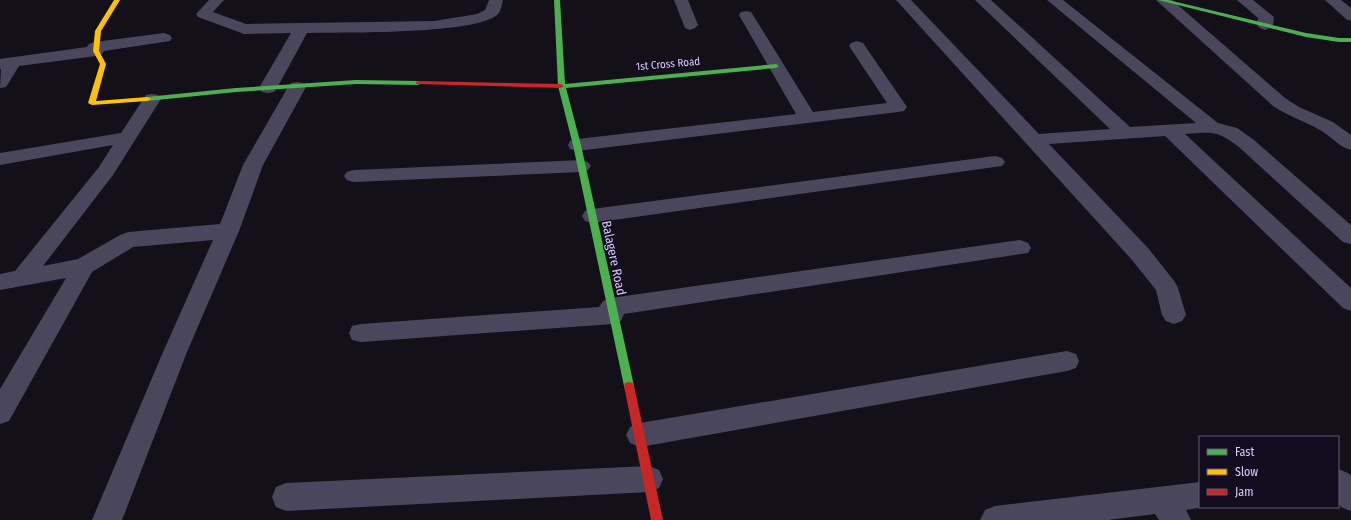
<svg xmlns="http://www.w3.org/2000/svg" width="1351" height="520" font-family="'Fira Sans Condensed',sans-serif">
	<rect width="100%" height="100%" fill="#14101a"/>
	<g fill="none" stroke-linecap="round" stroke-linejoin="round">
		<g fill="#4a465b" fill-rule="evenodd">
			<path d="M 209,0 L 224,0 L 213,12 L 246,24 L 434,21 L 477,14 L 485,10 L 489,0 L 503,0 C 502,4 501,11 498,14 C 478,35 340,32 307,33 L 277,88 L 274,92 L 268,93 L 262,92 L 259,88 L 291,33 L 244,34 L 198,17 L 196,14 Z"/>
			<polygon points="674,0 688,0 698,25 695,28 690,30 685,28"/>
			<path d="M 896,0 L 911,0 L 1039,134 L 1110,129 L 975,0 L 991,0 L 1130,127 L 1196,123 L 1047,0 L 1063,0 L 1218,123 L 1237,128 L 1254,140 L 1351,225 L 1351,244 L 1343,242 L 1240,148 C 1217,130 1213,132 1185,134 L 1351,288 L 1351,311 L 1343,308 L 1165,136 L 1049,144 L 1148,248 L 1175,282 L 1178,288 L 1186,315 L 1182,321 L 1174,324 L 1166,321 L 1162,315 L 1156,290 L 1132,260 Z"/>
			<path d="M 1156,0 L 1172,0 L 1285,98 L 1299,107 L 1333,122 L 1351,135 L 1351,150 C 1339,147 1331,136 1320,130 C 1304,121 1288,116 1273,106 Z"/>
			<polygon points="1237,0 1253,0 1274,17 1273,25 1270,28 1265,30 1260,28 1257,25 1258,18"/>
			<polygon points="1325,0 1341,0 1351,8 1351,21 1346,19"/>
			<polygon points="746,11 751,12 753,15 813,112 887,103 849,46 851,43 857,41 863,43 907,107 904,111 898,112 577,151 570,149 568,145 570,141 577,139 796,114 739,15 741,12"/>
			<polygon points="164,33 170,35 172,38 170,41 104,51 102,54 96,56 19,66 6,87 0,88 1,69 0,69 0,59 87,47 89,44 95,42"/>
			<polygon points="297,82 303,83 306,87 263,165 239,231 187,352 122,520 92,520 163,352 213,240 133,247 92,272 9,421 0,424 0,389 66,278 0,290 0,274 15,271 99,167 113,145 0,165 0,153 121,133 146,95 152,94 158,95 161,99 113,175 43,266 78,259 120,235 128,232 220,224 243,165 288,87 291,83"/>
			<polygon points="995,156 1002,158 1005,162 1002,166 592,223 585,221 582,216 585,211 592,209"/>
			<polygon points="581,160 588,162 591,166 588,170 581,172 354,182 347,180 344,176 347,172 354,170"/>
			<polygon points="1020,240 1028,243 1031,248 1028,253 624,314 621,321 613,324 361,342 352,340 349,333 352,326 361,324 599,307 603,301 611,298"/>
			<polygon points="1067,351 1076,354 1079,361 1076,368 1067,371 640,447 630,443 626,435 630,427 640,423"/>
			<polygon points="649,466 659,470 663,479 659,488 649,492 286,511 276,507 272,497 276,487 286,483"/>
			<polygon points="1338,469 1348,473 1351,476 1351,511 1341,507 1338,503"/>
			<polygon points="1200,482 1200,507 1204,507 1186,510 1191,520 1159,520 1155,514 1108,520 980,520 985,510 995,506"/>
		</g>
		<g fill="#4caf50" fill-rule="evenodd">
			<polygon points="554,0 560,0 565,84 776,64 779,66 776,68 566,88 581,145 634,386 633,389 629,390 625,389 624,386 573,145 558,86"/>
			<polygon points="1158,0 1168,0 1306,33 1339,38 1351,38 1351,42 1339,42 1306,37"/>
			<polygon points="356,80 418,81 421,83 418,85 356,84 236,92 147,101 143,99 147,97 236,88"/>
		</g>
		<polygon fill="#ffc107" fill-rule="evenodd" points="114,0 120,0 101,31 99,51 106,64 96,101 147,97 151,99 147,101 92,105 88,103 100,64 93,51 95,31"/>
		<g fill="#c62828" fill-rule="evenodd">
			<polygon points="418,81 561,84 564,86 561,88 416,84 416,82"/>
			<polygon points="629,382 633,383 634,386 663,520 651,520 624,386 625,383"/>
		</g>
	</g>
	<g text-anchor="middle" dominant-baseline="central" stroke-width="3" stroke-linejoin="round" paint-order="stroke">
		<g font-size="11" fill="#dacbfe" stroke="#130c1e">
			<text transform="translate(668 64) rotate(-5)">1st Cross Road</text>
		</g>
		<g font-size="13" fill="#dacbfe" stroke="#130c1e">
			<text transform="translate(614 258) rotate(78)">Balagere Road</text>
		</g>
	</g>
	<rect x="1199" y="436" width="140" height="72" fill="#130c1e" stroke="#635878"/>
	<rect x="1207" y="449" width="20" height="6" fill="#4caf50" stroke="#635878"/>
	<text x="1235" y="456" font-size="12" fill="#dacbfe">Fast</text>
	<rect x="1207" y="469" width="20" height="6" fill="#ffc107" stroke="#635878"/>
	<text x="1235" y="476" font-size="12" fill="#dacbfe">Slow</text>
	<rect x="1207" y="489" width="20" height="6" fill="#c62828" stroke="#635878"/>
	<text x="1235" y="496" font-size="12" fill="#dacbfe">Jam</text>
</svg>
